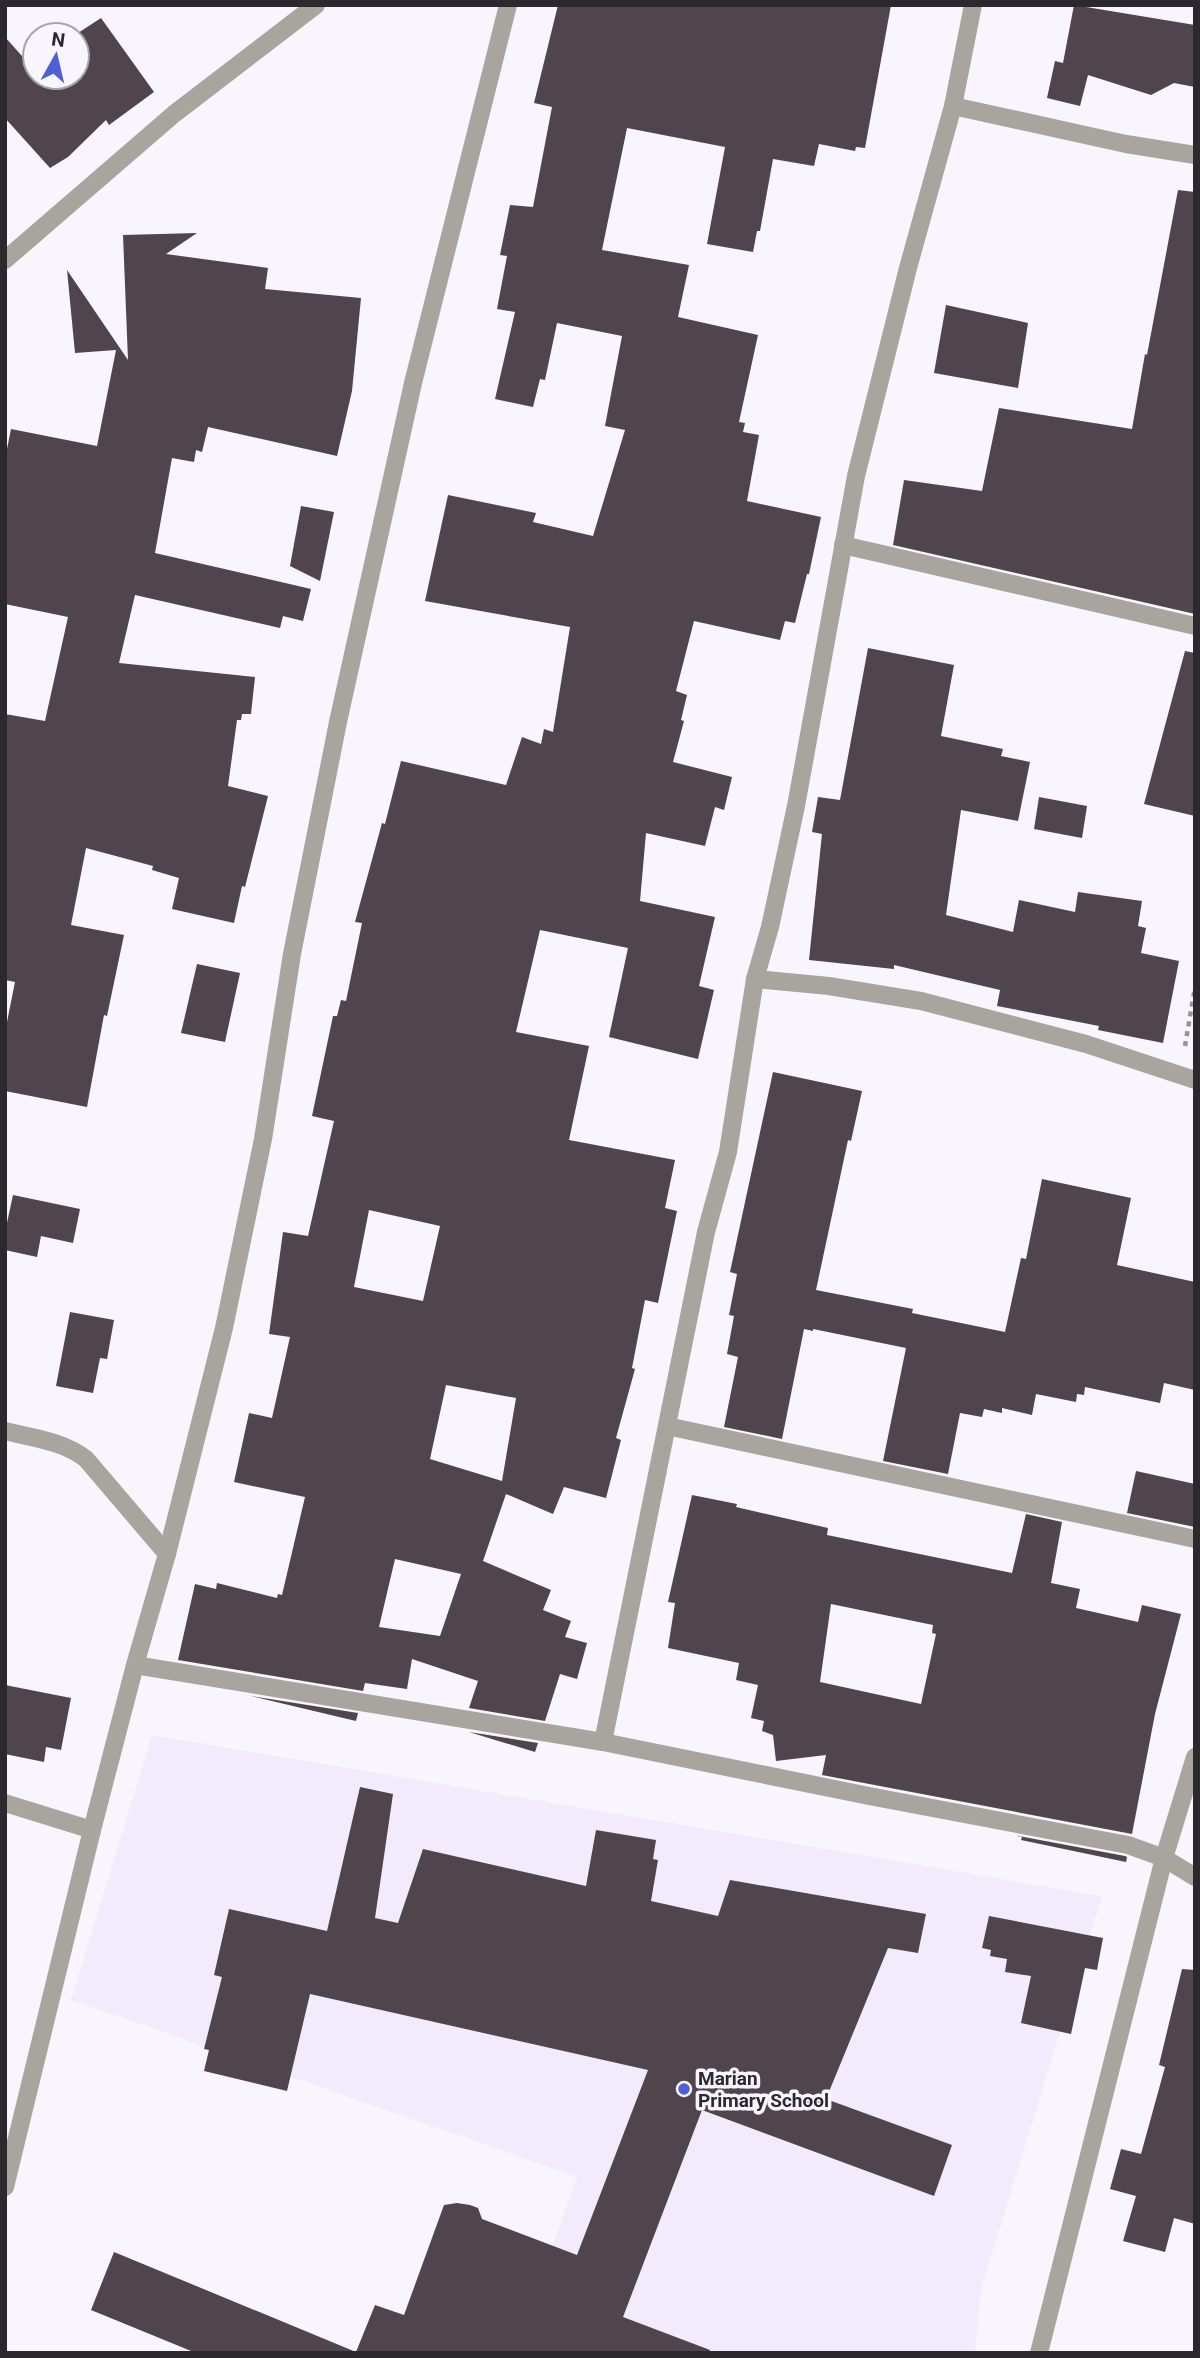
<svg xmlns="http://www.w3.org/2000/svg" width="1200" height="2358" font-family="Roboto,sans-serif">
	<rect width="100%" height="100%" fill="#f8f5fe"/>
	<polygon fill="#f2ebfc" points="152,1735 1102,1896 982,2286 975,2353 514,2353 577,2177 71,2000"/>
	<g fill="#50444d" fill-rule="evenodd">
		<path d="M 558,5 L 891,5 L 865,148 L 856,147 L 855,151 L 819,144 L 814,166 L 773,159 L 760,231 L 757,231 L 753,252 L 707,244 L 725,147 L 627,128 L 602,250 L 689,265 L 678,317 L 758,335 L 739,422 L 745,423 L 743,432 L 759,435 L 747,501 L 821,517 L 809,574 L 807,574 L 795,623 L 785,621 L 780,640 L 694,621 L 676,691 L 687,695 L 681,720 L 684,721 L 673,762 L 732,777 L 724,810 L 715,807 L 705,846 L 646,833 L 640,901 L 715,917 L 699,986 L 714,990 L 698,1059 L 609,1037 L 628,948 L 540,930 L 516,1032 L 589,1046 L 569,1140 L 675,1160 L 665,1208 L 677,1211 L 658,1303 L 645,1300 L 632,1368 L 635,1369 L 616,1438 L 621,1440 L 606,1498 L 564,1487 L 553,1514 L 506,1494 L 483,1561 L 551,1590 L 543,1610 L 571,1621 L 565,1637 L 587,1643 L 577,1679 L 560,1674 L 545,1721 L 469,1708 L 478,1681 L 412,1659 L 407,1689 L 365,1683 L 363,1691 L 178,1660 L 195,1584 L 216,1589 L 217,1583 L 277,1598 L 278,1594 L 282,1595 L 305,1497 L 234,1482 L 249,1413 L 272,1418 L 290,1337 L 269,1334 L 283,1232 L 308,1236 L 334,1121 L 312,1116 L 333,1016 L 337,1016 L 341,1000 L 346,1001 L 362,923 L 355,922 L 382,823 L 385,824 L 401,761 L 506,785 L 522,737 L 541,744 L 544,729 L 553,732 L 570,627 L 425,601 L 448,495 L 536,513 L 533,522 L 593,536 L 625,430 L 605,426 L 622,336 L 557,323 L 545,380 L 540,379 L 533,407 L 495,399 L 515,312 L 497,309 L 507,256 L 500,255 L 510,205 L 533,207 L 552,107 L 534,103 ZM 369,1210 L 440,1226 L 423,1301 L 354,1287 ZM 446,1385 L 516,1398 L 502,1481 L 430,1459 ZM 395,1559 L 461,1574 L 440,1636 L 379,1627 Z"/>
		<polygon points="1074,5 1195,25 1195,87 1174,83 1151,95 1088,75 1080,106 1047,98 1055,61 1063,63"/>
		<polygon points="101,18 154,92 109,125 106,120 68,157 50,168 5,118 5,37 30,65 35,62 35,77 77,77 77,35 75,35"/>
		<polygon points="1178,190 1195,192 1195,614 893,545 904,480 982,491 999,408 1132,429 1145,354 1147,355"/>
		<polygon points="197,233 166,254 268,268 265,289 361,298 352,391 337,456 208,427 202,452 196,450 194,462 172,458 155,553 311,589 303,621 283,616 280,628 135,595 119,663 255,677 251,714 242,714 241,720 237,720 228,786 268,796 245,887 242,886 234,923 172,909 179,878 152,870 153,866 86,848 71,925 124,935 107,1016 104,1015 87,1107 5,1091 5,1032 15,982 5,980 5,714 45,721 68,617 5,604 5,459 11,429 97,446 116,350 75,353 67,270 128,360 123,235"/>
		<polygon points="946,305 1028,323 1018,388 934,373"/>
		<polygon points="301,506 334,512 320,581 290,566"/>
		<polygon points="868,648 954,665 941,736 1003,749 1001,756 1030,762 1018,821 961,810 946,915 1013,932 1019,900 1075,912 1078,892 1142,901 1138,926 1146,928 1141,953 1179,961 1163,1043 1098,1030 1099,1026 997,1006 1000,990 894,965 894,969 809,960 822,834 812,832 818,797 840,800"/>
		<polygon points="1185,651 1195,653 1195,816 1144,804"/>
		<polygon points="1039,797 1087,806 1082,838 1034,829"/>
		<polygon points="197,964 240,973 225,1042 181,1033"/>
		<polygon points="773,1072 862,1091 851,1141 848,1140 816,1290 913,1309 912,1313 1005,1332 1021,1258 1026,1259 1042,1179 1131,1198 1117,1265 1195,1282 1195,1390 1164,1383 1160,1403 1085,1387 1084,1395 1077,1394 1076,1402 1036,1394 1032,1415 1002,1408 1002,1413 984,1409 982,1417 960,1413 948,1474 883,1461 906,1348 813,1329 813,1331 804,1329 782,1439 724,1427 738,1357 727,1354 734,1316 729,1315 737,1274 730,1272"/>
		<polygon points="13,1195 80,1209 73,1243 41,1236 37,1257 5,1250 5,1232"/>
		<polygon points="70,1312 114,1320 107,1359 100,1358 93,1393 56,1386"/>
		<polygon points="1136,1471 1195,1484 1195,1527 1127,1513"/>
		<path d="M 692,1495 L 737,1504 L 736,1507 L 828,1528 L 827,1535 L 1012,1573 L 1026,1514 L 1062,1522 L 1051,1583 L 1080,1589 L 1076,1608 L 1138,1622 L 1142,1605 L 1181,1614 L 1155,1714 L 1132,1834 L 822,1775 L 826,1755 L 776,1761 L 773,1735 L 762,1731 L 764,1721 L 751,1718 L 758,1685 L 736,1680 L 739,1663 L 668,1648 L 675,1603 L 668,1602 ZM 831,1604 L 933,1625 L 932,1633 L 936,1634 L 921,1704 L 820,1682 Z"/>
		<polygon points="5,1685 71,1698 61,1750 46,1747 44,1762 5,1754"/>
		<polygon points="251,1696 358,1713 356,1721"/>
		<polygon points="469,1732 538,1743 535,1752"/>
		<polygon points="360,1787 393,1794 375,1918 398,1923 423,1849 586,1886 596,1830 656,1840 653,1859 658,1860 651,1901 718,1916 730,1880 926,1914 918,1953 888,1948 826,2099 952,2145 934,2196 702,2110 623,2317 710,2350 709,2353 196,2353 91,2310 114,2252 356,2352 375,2305 404,2315 444,2205 457,2203 470,2205 478,2208 482,2219 577,2255 648,2070 310,1994 287,2091 204,2071 209,2050 204,2049 222,1977 214,1975 229,1909 327,1931"/>
		<polygon points="1013,1835 1125,1856 1127,1857 1126,1862 1021,1840 1022,1837"/>
		<polygon points="989,1916 1103,1938 1097,1970 1085,1968 1071,2034 1021,2023 1031,1976 1005,1972 1007,1959 990,1956 991,1950 982,1948"/>
		<polygon points="1182,1969 1195,1970 1195,2224 1174,2218 1165,2252 1123,2241 1136,2196 1110,2189 1121,2149 1141,2154 1165,2067 1159,2065"/>
	</g>
	<g fill="none" stroke-linecap="round" stroke-linejoin="round">
		<polyline stroke="#96939a" stroke-width="4.5" stroke-dasharray="5 5" stroke-linecap="butt" points="1185,1046 1195,987"/>
		<g stroke="#a8a59f" stroke-width="18">
			<polyline points="953,106 1126,144 1195,155"/>
			<polyline points="5,260 174,114 316,5"/>
			<polyline points="843,545 1195,626"/>
			<polyline points="755,979 829,986 921,1001 1086,1044 1195,1080"/>
			<polyline points="667,1426 1195,1539"/>
			<path d="M 5,1431 C 33,1438 63,1441 86,1459 L 167,1554"/>
			<polyline points="135,1665 603,1742 869,1796 1128,1845 1164,1858 1195,1877"/>
			<polyline points="603,1742 706,1232 728,1152 755,979 770,927 796,806 856,476 908,268 953,106 973,5"/>
			<polyline points="5,1803 92,1830"/>
			<polyline points="5,2187 92,1830 135,1665 167,1554 224,1328 263,1139 292,954 338,722 413,383 508,5"/>
			<polyline points="1039,2353 1164,1858 1195,1757"/>
		</g>
	</g>
	<circle fill="#4e60d5" stroke="#f8f5fe" stroke-width="2.5" cx="684" cy="2089" r="7"/>
	<g text-anchor="middle" dominant-baseline="central" stroke-width="7" stroke-linejoin="round" paint-order="stroke">
		<g font-size="19" font-weight="bold" fill="#2b282e" stroke="#f8f5fe" text-anchor="start">
			<text x="698" y="2078">Marian<tspan x="698" dy="22">Primary School</tspan></text>
		</g>
	</g>
	<rect width="1200" height="2358" fill="none" stroke="#2b282e" stroke-width="14"/>
	<g transform="translate(56 56) rotate(8)"><circle r="33" fill="#f8f5fe" stroke="#a6a3ab" stroke-width="2"/>
	<path d="M0-5L12 26L0 18L-12 26Z" fill="#4e60d5"/>
	<text y="-10" font-size="19" font-weight="bold" text-anchor="middle" fill="#2b282e">N</text>
	</g>
</svg>
